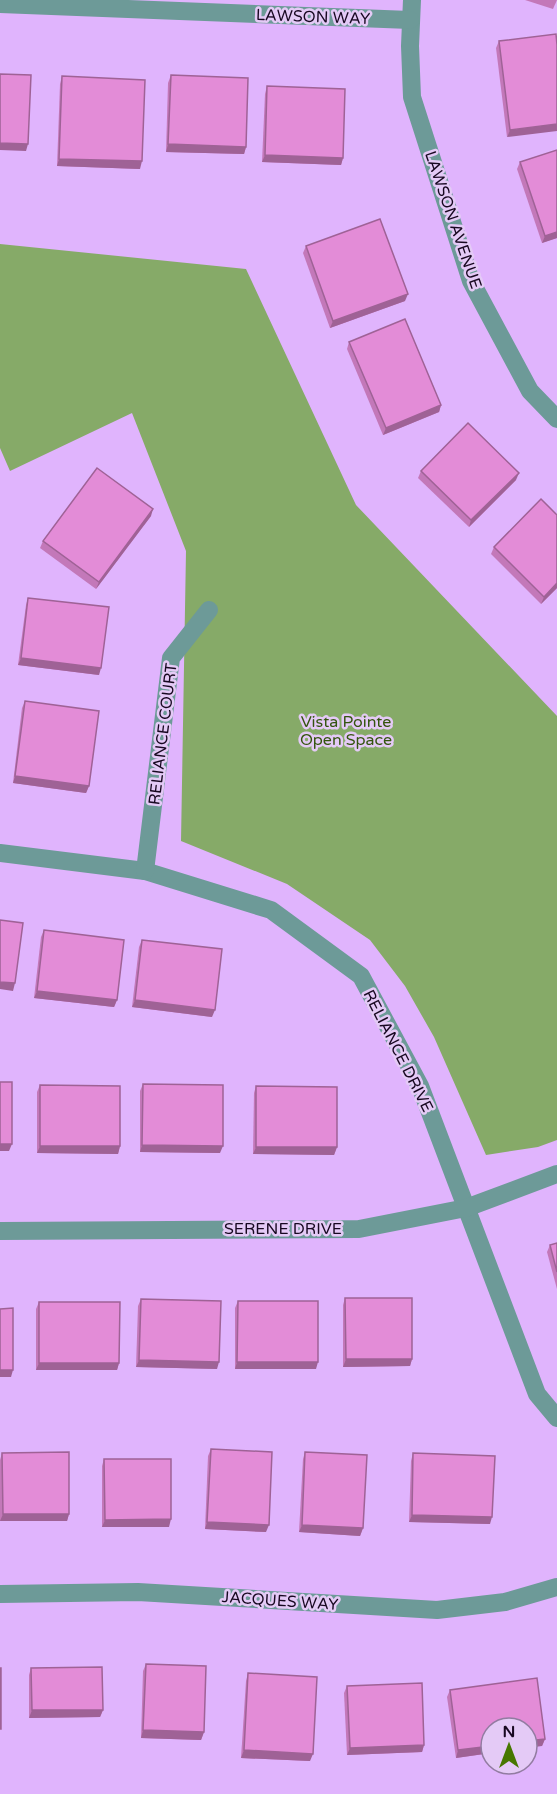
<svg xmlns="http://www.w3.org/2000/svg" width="557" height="1794" font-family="'Varela Round',sans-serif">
	<rect width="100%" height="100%" fill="#e0b4fd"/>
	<polygon fill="#86aa68" points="0,244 246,269 356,505 557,716 557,1140 538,1147 486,1155 434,1037 405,986 370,940 287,884 181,841 186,551 132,413 10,471 0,448"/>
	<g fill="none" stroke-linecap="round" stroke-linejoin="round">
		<g stroke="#6d9a98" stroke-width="18">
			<polyline points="412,0 410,46 412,97 471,281 530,391 557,419"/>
			<polyline points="0,4 410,20"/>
			<polyline points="0,853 145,871 271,910 361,976 420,1086 537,1394 557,1418"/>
			<polyline points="145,871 171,658 209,610"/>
			<polyline points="0,1231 359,1229 466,1208 557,1174"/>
			<polyline points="0,1594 138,1592 437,1610 505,1602 557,1587"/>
		</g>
	</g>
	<g fill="#c378b9">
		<polygon points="525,0 557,0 553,9"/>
		<polygon points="499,41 557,45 507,137 496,48"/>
		<polygon points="171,75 246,147 244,154 166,152 168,83"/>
		<polygon points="62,76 140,169 57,166 60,84"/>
		<polygon points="267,86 343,158 341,165 262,162 265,94"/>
		<polygon points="557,150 557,238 542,243 517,169 520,162"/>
		<polygon points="306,246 405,301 330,328 303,253"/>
		<polygon points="349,342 441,405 439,412 383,435 347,349"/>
		<polygon points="421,471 516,480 469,527 418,478"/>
		<polygon points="151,516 96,589 40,548 43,541"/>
		<polygon points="494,547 557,588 541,604 491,554"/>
		<polygon points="28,598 99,675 18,665 26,605"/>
		<polygon points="25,701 89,786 86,793 13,783 22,708"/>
		<polygon points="44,930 117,1000 114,1007 34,998 41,937"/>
		<polygon points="142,940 212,1017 132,1007 139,947"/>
		<polygon points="143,1084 220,1153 140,1152 140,1091"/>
		<polygon points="40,1085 120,1146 118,1154 37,1153 37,1092"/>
		<polygon points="256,1086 337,1147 334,1155 253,1154 254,1093"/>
		<polygon points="557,1243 557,1289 547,1252 550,1245"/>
		<polygon points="345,1298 412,1359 410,1366 343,1367 343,1305"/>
		<polygon points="141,1299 217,1369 136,1367 138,1306"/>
		<polygon points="238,1301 316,1369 235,1369 235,1308"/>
		<polygon points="39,1302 119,1363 117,1370 36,1370 36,1309"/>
		<polygon points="211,1449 266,1532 205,1529 208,1456"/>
		<polygon points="305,1452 363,1528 360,1536 299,1532 303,1459"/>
		<polygon points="2,1453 69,1514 67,1521 0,1521 0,1460"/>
		<polygon points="413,1453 490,1524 409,1522 411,1461"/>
		<polygon points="104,1459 169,1527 102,1527 102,1466"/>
		<polygon points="146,1664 204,1732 201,1740 141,1738 143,1671"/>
		<polygon points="31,1668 103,1710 100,1717 29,1718 29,1675"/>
		<polygon points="248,1673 310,1761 241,1758 246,1681"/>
		<polygon points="347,1686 424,1745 422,1752 347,1755 344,1693"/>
		<polygon points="450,1690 545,1739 542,1746 491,1728 491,1753 456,1758 447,1697"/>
	</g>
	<g fill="#9f6296">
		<polygon points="557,124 557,131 507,137 510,130"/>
		<polygon points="0,143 28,144 26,151 0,150"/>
		<polygon points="168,144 246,147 244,154 166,152"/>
		<polygon points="265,155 343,158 341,165 262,162"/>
		<polygon points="59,159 142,161 140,169 57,166"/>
		<polygon points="557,232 557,238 542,243 545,236"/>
		<polygon points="408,294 405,301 330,328 333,321"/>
		<polygon points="441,405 439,412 383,435 386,428"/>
		<polygon points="519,473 516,480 469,527 471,520"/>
		<polygon points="153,509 151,516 96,589 99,582"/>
		<polygon points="557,583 557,588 541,604 544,597"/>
		<polygon points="21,658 101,668 99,675 18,665"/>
		<polygon points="15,776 89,786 86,793 13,783"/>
		<polygon points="0,982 15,983 13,991 0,989"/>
		<polygon points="37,991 117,1000 114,1007 34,998"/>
		<polygon points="135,1000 215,1010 212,1017 132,1007"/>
		<polygon points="0,1144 12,1144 9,1151 0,1151"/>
		<polygon points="142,1145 223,1146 220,1153 140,1152"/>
		<polygon points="40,1146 120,1146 118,1154 37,1153"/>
		<polygon points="256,1147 337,1147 334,1155 253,1154"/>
		<polygon points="346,1359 412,1359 410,1366 343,1367"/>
		<polygon points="139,1360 219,1362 217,1369 136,1367"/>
		<polygon points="237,1362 318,1362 316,1369 235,1369"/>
		<polygon points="39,1363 119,1363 117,1370 36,1370"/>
		<polygon points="0,1370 13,1370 11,1377 0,1377"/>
		<polygon points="3,1514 69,1514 67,1521 0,1521"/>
		<polygon points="412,1515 492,1517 490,1524 409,1522"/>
		<polygon points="171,1519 169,1527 102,1527 105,1520"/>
		<polygon points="207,1522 269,1525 266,1532 205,1529"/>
		<polygon points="302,1525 363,1528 360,1536 299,1532"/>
		<polygon points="32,1710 103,1710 100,1717 29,1718"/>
		<polygon points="143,1730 204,1732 201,1740 141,1738"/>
		<polygon points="545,1739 542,1746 527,1748 527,1741"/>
		<polygon points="424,1745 422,1752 347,1755 350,1748"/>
		<polygon points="491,1746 491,1753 456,1758 458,1750"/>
		<polygon points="244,1750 313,1754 310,1761 241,1758"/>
	</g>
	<g fill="#e38cd7" stroke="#9f6296" stroke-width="1.5">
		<polygon points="556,34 557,45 557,124 510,130 499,41"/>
		<polygon points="0,74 31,75 28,144 0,143"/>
		<polygon points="171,75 248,78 246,147 168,144"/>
		<polygon points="62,76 145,80 142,161 59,159"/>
		<polygon points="267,86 345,89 343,158 265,155"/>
		<polygon points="557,150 557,232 545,236 520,162"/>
		<polygon points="380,219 408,294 333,321 306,246"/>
		<polygon points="405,319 441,405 386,428 349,342"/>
		<polygon points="468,423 519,473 471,520 421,471"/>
		<polygon points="97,468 153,509 99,582 43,541"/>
		<polygon points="541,499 557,515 557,583 544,597 494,547"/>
		<polygon points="28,598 109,607 101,668 21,658"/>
		<polygon points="25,701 99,711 89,786 15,776"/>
		<polygon points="0,920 23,923 15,983 0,982"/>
		<polygon points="44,930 124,940 117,1000 37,991"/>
		<polygon points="142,940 222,949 215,1010 135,1000"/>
		<rect x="0" y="1082" width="12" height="62"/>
		<polygon points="143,1084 223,1085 223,1146 142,1145"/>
		<polygon points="40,1085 120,1086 120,1146 40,1146"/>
		<polygon points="256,1086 337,1087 337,1147 256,1147"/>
		<polygon points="557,1243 557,1272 550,1245"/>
		<polygon points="345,1298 412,1298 412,1359 346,1359"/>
		<polygon points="141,1299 221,1301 219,1362 139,1360"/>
		<polygon points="238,1301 318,1301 318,1362 237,1362"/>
		<polygon points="39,1302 120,1302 119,1363 39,1363"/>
		<polygon points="13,1308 13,1370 0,1370 0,1309"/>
		<polygon points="211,1449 272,1452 269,1525 207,1522"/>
		<polygon points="69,1452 69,1514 3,1514 2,1453"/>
		<polygon points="305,1452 367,1455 363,1528 302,1525"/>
		<polygon points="413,1453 495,1456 492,1517 412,1515"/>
		<polygon points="104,1459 171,1459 171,1519 105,1520"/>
		<polygon points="146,1664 206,1666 204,1732 143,1730"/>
		<polygon points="102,1667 103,1710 32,1710 31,1668"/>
		<rect x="0" y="1668" width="1" height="61"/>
		<polygon points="248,1673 317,1677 313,1754 244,1750"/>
		<polygon points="537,1678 545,1739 527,1741 527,1728 491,1728 491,1746 458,1750 450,1690"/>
		<polygon points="422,1683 424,1745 350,1748 347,1686"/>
	</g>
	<g text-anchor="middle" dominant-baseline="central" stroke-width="5" stroke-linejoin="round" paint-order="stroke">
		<g font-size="16" fill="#180821" stroke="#e4caf6">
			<text transform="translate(313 17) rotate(2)">LAWSON WAY</text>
			<text transform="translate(453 220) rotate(71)">LAWSON AVENUE</text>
			<text transform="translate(163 734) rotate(-83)">RELIANCE COURT</text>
			<text transform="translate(398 1051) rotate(63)">RELIANCE DRIVE</text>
			<text x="283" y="1229">SERENE DRIVE</text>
			<text transform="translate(280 1601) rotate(4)">JACQUES WAY</text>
		</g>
		<g font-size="16" fill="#34550e" stroke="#e4caf6">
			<text x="346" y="722">Vista Pointe<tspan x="346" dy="18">Open Space</tspan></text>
		</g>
	</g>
	<g transform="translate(509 1746)"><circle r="28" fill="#e4caf6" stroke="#927ca1" stroke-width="1.5"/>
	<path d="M0-4.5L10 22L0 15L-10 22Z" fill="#477700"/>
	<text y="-9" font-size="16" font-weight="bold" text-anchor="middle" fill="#180821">N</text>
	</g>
</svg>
